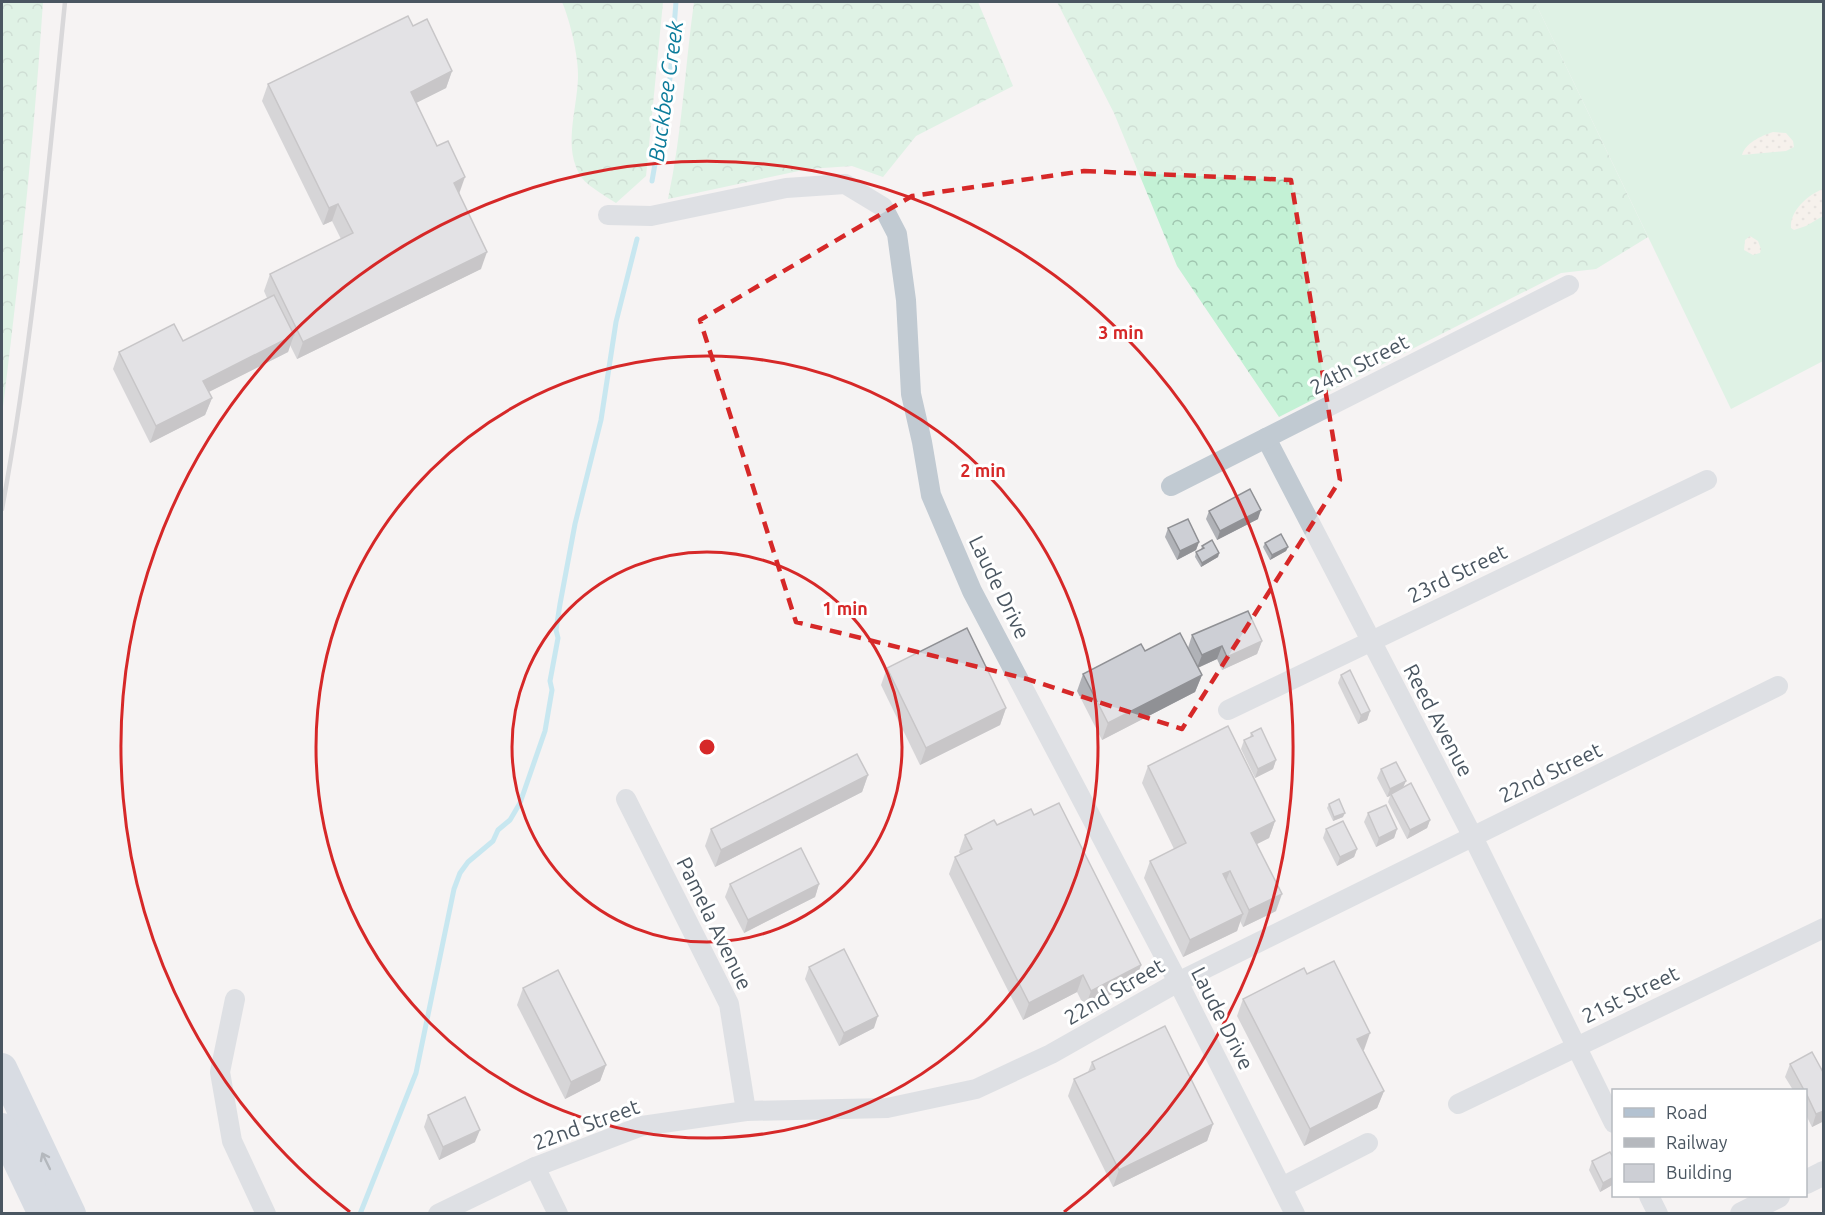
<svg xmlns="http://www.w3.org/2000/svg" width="1825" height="1215" font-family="Ubuntu,sans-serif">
	<defs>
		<pattern id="forest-crowns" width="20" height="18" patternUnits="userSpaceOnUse" patternTransform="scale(1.5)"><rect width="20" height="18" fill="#c3f1d5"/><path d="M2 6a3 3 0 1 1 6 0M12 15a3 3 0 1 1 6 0" fill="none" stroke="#a0c6b0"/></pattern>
		<pattern id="sand-dots" width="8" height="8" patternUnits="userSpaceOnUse" patternTransform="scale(1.5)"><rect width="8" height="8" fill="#f5f0e5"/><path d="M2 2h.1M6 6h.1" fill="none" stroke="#d4d0c7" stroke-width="1.8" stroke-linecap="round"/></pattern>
	</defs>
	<rect width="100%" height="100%" fill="#f5f3f3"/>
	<polygon fill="#c3f1d5" points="1535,2 1823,2 1823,361 1731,409"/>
	<g fill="url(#forest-crowns)">
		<path d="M 2,2 L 43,2 C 34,140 19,277 2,415 Z"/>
		<path d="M 562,2 L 663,2 L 646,176 L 616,203 C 607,197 588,186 582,178 C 562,149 577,111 578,78 C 579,58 570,20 562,2 Z"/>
		<path d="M 694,2 L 978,2 L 1013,86 L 916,136 L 883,177 L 852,166 L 808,169 L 668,199 C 682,134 685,67 694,2 Z"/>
		<polygon points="1057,2 1535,2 1648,237 1596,269 1561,273 1279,417 1177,266 1114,113"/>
	</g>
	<g fill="url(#sand-dots)">
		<path d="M 1773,132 L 1786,133 L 1793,141 L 1794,147 L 1786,151 L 1742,155 C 1745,143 1761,136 1773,132 Z"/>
		<path d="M 1823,189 L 1823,216 L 1806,226 L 1794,230 L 1791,228 C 1789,211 1809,194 1823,189 Z"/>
		<polygon points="1750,236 1758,241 1761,249 1760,253 1753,255 1744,250 1745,240"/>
	</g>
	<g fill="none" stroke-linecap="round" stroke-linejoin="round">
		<g stroke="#90daee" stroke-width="5">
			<polyline points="652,181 670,78 676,2"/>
			<polyline points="360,1214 416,1073 454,889 460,873 468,862 493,841 498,830 510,820 520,803 545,731 552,690 550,681 558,638 556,630 560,604 575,524 601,420 616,322 637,239"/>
		</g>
		<g stroke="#c1cad2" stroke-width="20">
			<polyline points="608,215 651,216 786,188 845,184 883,207 897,234 906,300 911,394 922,442 931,495 972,591 1178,982 1295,1214"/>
			<polyline points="1266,438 1473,837 1614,1123"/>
			<polyline points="1171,486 1569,285"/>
			<polyline points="1228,710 1707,480"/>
			<polyline points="626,799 729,1004 746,1111"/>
			<polyline points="235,999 220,1072 232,1141 266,1214"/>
			<polyline points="1458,1104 1824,928"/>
			<polyline points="535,1167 558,1214"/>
			<polyline points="1282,1187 1368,1143"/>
			<polyline points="1649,1196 1658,1214"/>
			<polyline points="438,1214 535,1167 642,1126 746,1111 887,1108 976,1089 1051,1054 1178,982 1778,686"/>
		</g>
		<g stroke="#c1cad2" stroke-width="24">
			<polyline points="1806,1182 1824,1173"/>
			<polyline points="1742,1214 1778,1196"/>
		</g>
		<g stroke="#b3c2d1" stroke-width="30">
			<polyline points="2,1068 71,1214"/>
			<polyline points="2,1128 43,1214"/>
		</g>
		<path stroke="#b5b8bd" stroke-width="4.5" d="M 2,509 C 33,341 48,171 65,2"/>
	</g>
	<g fill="#b0b2b7">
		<polygon points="413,26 452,71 446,88 416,103 459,195 481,269 297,359 290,345 288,352 208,392 212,398 205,415 150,443 113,369 119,352 183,341 267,298 264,291 270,274 341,239 332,221 323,225 262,101 268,84"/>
		<polygon points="1209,511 1258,519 1217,540 1206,519"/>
		<polygon points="1168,528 1199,542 1196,550 1177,560 1165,537"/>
		<polygon points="1265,543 1288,547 1286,551 1270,560 1263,547"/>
		<polygon points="1202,546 1219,553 1218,557 1201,567 1195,557 1196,552 1201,550"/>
		<polygon points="1192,635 1262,641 1257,654 1222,670 1217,659 1198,668 1202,675 1195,692 1102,740 1077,691 1083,674 1145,651 1188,648"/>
		<polygon points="887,668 1006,708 1000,725 920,765 881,685"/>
		<polygon points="1341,675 1370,711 1367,720 1358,724 1338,683"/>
		<polygon points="1251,733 1276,760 1273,769 1255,778 1241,749 1244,740 1250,737"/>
		<polygon points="1148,766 1275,821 1269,838 1257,844 1276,911 1243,927 1240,921 1237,931 1183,957 1144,878 1150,861 1174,849 1142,783"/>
		<polygon points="1381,769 1403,787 1430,820 1427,828 1407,839 1388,802 1390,796 1387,797 1377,778"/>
		<polygon points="868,775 862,792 715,867 705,846 711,829"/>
		<polygon points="1329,804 1343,817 1333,821 1327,808"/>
		<polygon points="1368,813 1397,829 1394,838 1376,847 1364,822"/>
		<polygon points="1034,815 1141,965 1135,982 1085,1008 1077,992 1023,1020 949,874 955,857 960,854 959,852 965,835"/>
		<polygon points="1326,829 1357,849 1354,857 1337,866 1323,838"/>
		<polygon points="730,884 819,884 815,897 744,933 725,897"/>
		<polygon points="809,967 874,1028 839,1046 805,979"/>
		<polygon points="1307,974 1364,1050 1363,1050 1384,1091 1377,1108 1304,1146 1237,1016 1243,999"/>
		<polygon points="523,988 606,1065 600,1081 565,1099 517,1005"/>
		<polygon points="1092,1062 1213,1124 1207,1141 1113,1187 1068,1096 1074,1079 1088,1072"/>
		<polygon points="1790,1064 1824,1121 1812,1127 1806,1115 1806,1090 1793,1090 1785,1077"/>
		<polygon points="428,1115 475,1142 439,1160 424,1127"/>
		<polygon points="1614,1159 1614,1184 1600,1192 1589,1170 1592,1161"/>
	</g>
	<g fill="#909195">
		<polygon points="452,71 446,88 404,109 411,92"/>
		<polygon points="465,177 459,194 454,183"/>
		<polygon points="338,204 332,221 323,225 329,208"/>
		<polygon points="487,252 481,269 297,359 303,342"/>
		<polygon points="294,335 288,352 197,398 203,381"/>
		<polygon points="212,398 205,415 150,443 156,426"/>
		<polygon points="1261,510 1258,519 1217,540 1220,531"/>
		<polygon points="1199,542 1196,550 1177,560 1180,551"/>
		<polygon points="1288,547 1286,551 1270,560 1272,555"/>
		<polygon points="1219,553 1218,557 1201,567 1202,563"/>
		<polygon points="1262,641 1257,654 1222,670 1227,657"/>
		<polygon points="1222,646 1217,659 1197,668 1202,655"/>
		<polygon points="1202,675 1195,692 1102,740 1108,723"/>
		<polygon points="1006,708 1000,725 920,765 926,748"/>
		<polygon points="1370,711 1367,720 1358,724 1361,715"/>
		<polygon points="1276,760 1273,769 1255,778 1258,769"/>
		<polygon points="868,775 862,792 715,867 721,850"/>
		<polygon points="1406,781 1402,790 1391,794 1390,796 1387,797 1390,789"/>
		<polygon points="1345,813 1343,817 1333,821 1334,817"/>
		<polygon points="1430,820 1427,828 1407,839 1410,830"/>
		<polygon points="1275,821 1269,838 1245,850 1251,833"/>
		<polygon points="1397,829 1394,838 1376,847 1379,838"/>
		<polygon points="1357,849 1354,857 1337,866 1340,857"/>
		<polygon points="1230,871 1223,888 1223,874"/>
		<polygon points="819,884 815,897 744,933 748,920"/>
		<polygon points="1282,894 1276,911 1243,927 1249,910"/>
		<polygon points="1243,914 1237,931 1183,957 1190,940"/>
		<polygon points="1141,965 1135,982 1085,1008 1091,991"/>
		<polygon points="1083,975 1077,992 1023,1020 1029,1003"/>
		<polygon points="878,1016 874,1028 839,1046 844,1033"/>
		<polygon points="1370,1033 1364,1050 1351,1056 1357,1039"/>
		<polygon points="606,1065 600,1081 565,1099 571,1082"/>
		<polygon points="1384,1091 1377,1108 1304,1146 1310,1129"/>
		<polygon points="1824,1111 1824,1121 1812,1127 1816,1114"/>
		<polygon points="1213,1124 1207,1141 1113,1187 1119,1170"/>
		<polygon points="480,1130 475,1142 439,1160 443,1147"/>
		<polygon points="1614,1177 1614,1184 1600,1192 1603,1183"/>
	</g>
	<g fill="#cdcfd5" stroke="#909195" stroke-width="1.5">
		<polygon points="408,16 413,26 427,19 452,71 411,92 437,146 448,141 465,177 454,183 487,252 303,342 270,274 353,233 338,204 329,208 268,84"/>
		<polygon points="274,295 294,335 203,381 212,398 156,426 119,352 174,324 183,341"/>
		<polygon points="1250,489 1261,510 1220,531 1209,511"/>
		<polygon points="1188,519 1199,542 1180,551 1168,528"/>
		<polygon points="1281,534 1288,547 1272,555 1265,543"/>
		<polygon points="1212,540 1219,553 1202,563 1196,552 1204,548 1202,546"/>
		<polygon points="1248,611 1262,641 1227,657 1222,646 1202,655 1192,635"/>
		<polygon points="967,628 1006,708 926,748 887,668"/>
		<polygon points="1180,633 1202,675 1108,723 1083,674 1141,644 1145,651"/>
		<polygon points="1350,670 1370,711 1361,715 1341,675"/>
		<polygon points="1228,726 1275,821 1251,833 1282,894 1249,910 1230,871 1223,874 1243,914 1190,940 1150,861 1186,843 1148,766"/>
		<polygon points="1261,728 1276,760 1258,769 1244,740 1253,736 1251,733"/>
		<polygon points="857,754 868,775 721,850 711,829"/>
		<polygon points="1396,762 1406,781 1390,789 1381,769"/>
		<polygon points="1411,783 1430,820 1410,830 1391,794"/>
		<polygon points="1339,799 1345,813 1334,817 1329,804"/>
		<polygon points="1059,803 1141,965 1091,991 1083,975 1029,1003 955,857 972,849 965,835 994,820 997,825 1031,809 1034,815"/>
		<polygon points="1386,805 1397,829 1379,838 1368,813"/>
		<polygon points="1343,821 1357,849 1340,857 1326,829"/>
		<polygon points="801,848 819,884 748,920 730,884"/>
		<polygon points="844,949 878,1016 844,1033 809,967"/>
		<polygon points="1334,961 1370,1033 1357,1039 1384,1091 1310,1129 1243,999 1304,968 1307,974"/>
		<polygon points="558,970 606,1065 571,1082 523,988"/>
		<polygon points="1165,1026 1213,1124 1119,1170 1074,1079 1095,1069 1092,1062"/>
		<polygon points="1812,1052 1824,1074 1824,1111 1816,1114 1806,1093 1806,1090 1804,1090 1790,1064"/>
		<polygon points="465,1097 480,1130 443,1147 428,1115"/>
		<polygon points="1610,1152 1614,1159 1614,1177 1603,1183 1592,1161"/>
	</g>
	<defs><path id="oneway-shaft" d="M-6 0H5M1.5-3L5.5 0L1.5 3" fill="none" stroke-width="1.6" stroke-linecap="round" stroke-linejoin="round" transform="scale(1.5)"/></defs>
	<use stroke="#64717d" href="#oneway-shaft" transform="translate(46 1161) rotate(-116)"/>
	<path d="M0 0H1825V1215H0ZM 1084,171 L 1291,180 L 1340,480 L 1182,729 L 1027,679 L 796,622 L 700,320 L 912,196 Z" fill="#f5f3f3" fill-opacity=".55" fill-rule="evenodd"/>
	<path fill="none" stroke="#d62828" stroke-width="4.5" stroke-dasharray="12 8" stroke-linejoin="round" d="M 1084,171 L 1291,180 L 1340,480 L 1182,729 L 1027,679 L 796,622 L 700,320 L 912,196 Z"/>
	<g fill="none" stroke="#d62828" stroke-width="3">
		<circle cx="707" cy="747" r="195"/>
		<circle cx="707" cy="747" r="391"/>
		<path d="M350 1212A586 586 0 1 1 1064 1212"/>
	</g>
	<g text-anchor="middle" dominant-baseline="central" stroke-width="6" stroke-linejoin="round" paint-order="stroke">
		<g font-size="21" fill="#4a5661" stroke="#fff">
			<text transform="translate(1359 364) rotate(-27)">24th Street</text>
			<text transform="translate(1457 573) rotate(-26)">23rd Street</text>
			<text transform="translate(1000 587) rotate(64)">Laude Drive</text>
			<text transform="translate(1439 720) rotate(62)">Reed Avenue</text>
			<text transform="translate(1550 772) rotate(-26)">22nd Street</text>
			<text transform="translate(715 923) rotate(64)">Pamela Avenue</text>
			<text transform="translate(1114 991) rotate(-30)">22nd Street</text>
			<text transform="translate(1630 994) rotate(-26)">21st Street</text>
			<text transform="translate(1223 1018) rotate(63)">Laude Drive</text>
			<text transform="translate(586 1124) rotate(-20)">22nd Street</text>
		</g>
		<g font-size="22" font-style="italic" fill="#0c7c9b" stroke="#fff">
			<text transform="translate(665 91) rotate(-82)">Buckbee Creek</text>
		</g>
	</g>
	<circle cx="707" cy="747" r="9" fill="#d62828" stroke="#fff" stroke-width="3"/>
	<g font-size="18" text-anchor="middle" font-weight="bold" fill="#d62828" stroke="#fff" stroke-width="6" stroke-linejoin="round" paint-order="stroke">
		<text x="1121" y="339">3 min</text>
		<text x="983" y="477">2 min</text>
		<text x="845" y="615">1 min</text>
	</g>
	<rect width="1825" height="1215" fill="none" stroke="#4a5661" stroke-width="6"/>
	<rect x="1612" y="1089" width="195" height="108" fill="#ffffff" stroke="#b7bbc0" stroke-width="1.5"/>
	<rect x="1624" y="1108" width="30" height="9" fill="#b3c2d1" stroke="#b7bbc0" stroke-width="1.5"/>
	<text x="1666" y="1119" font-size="18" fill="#4a5661">Road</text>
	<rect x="1624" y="1138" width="30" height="9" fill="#b5b8bd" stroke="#b7bbc0" stroke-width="1.5"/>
	<text x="1666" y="1149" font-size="18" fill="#4a5661">Railway</text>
	<rect x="1624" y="1164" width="30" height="18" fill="#cdcfd5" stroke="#b7bbc0" stroke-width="1.5"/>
	<text x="1666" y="1179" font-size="18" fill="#4a5661">Building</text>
</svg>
